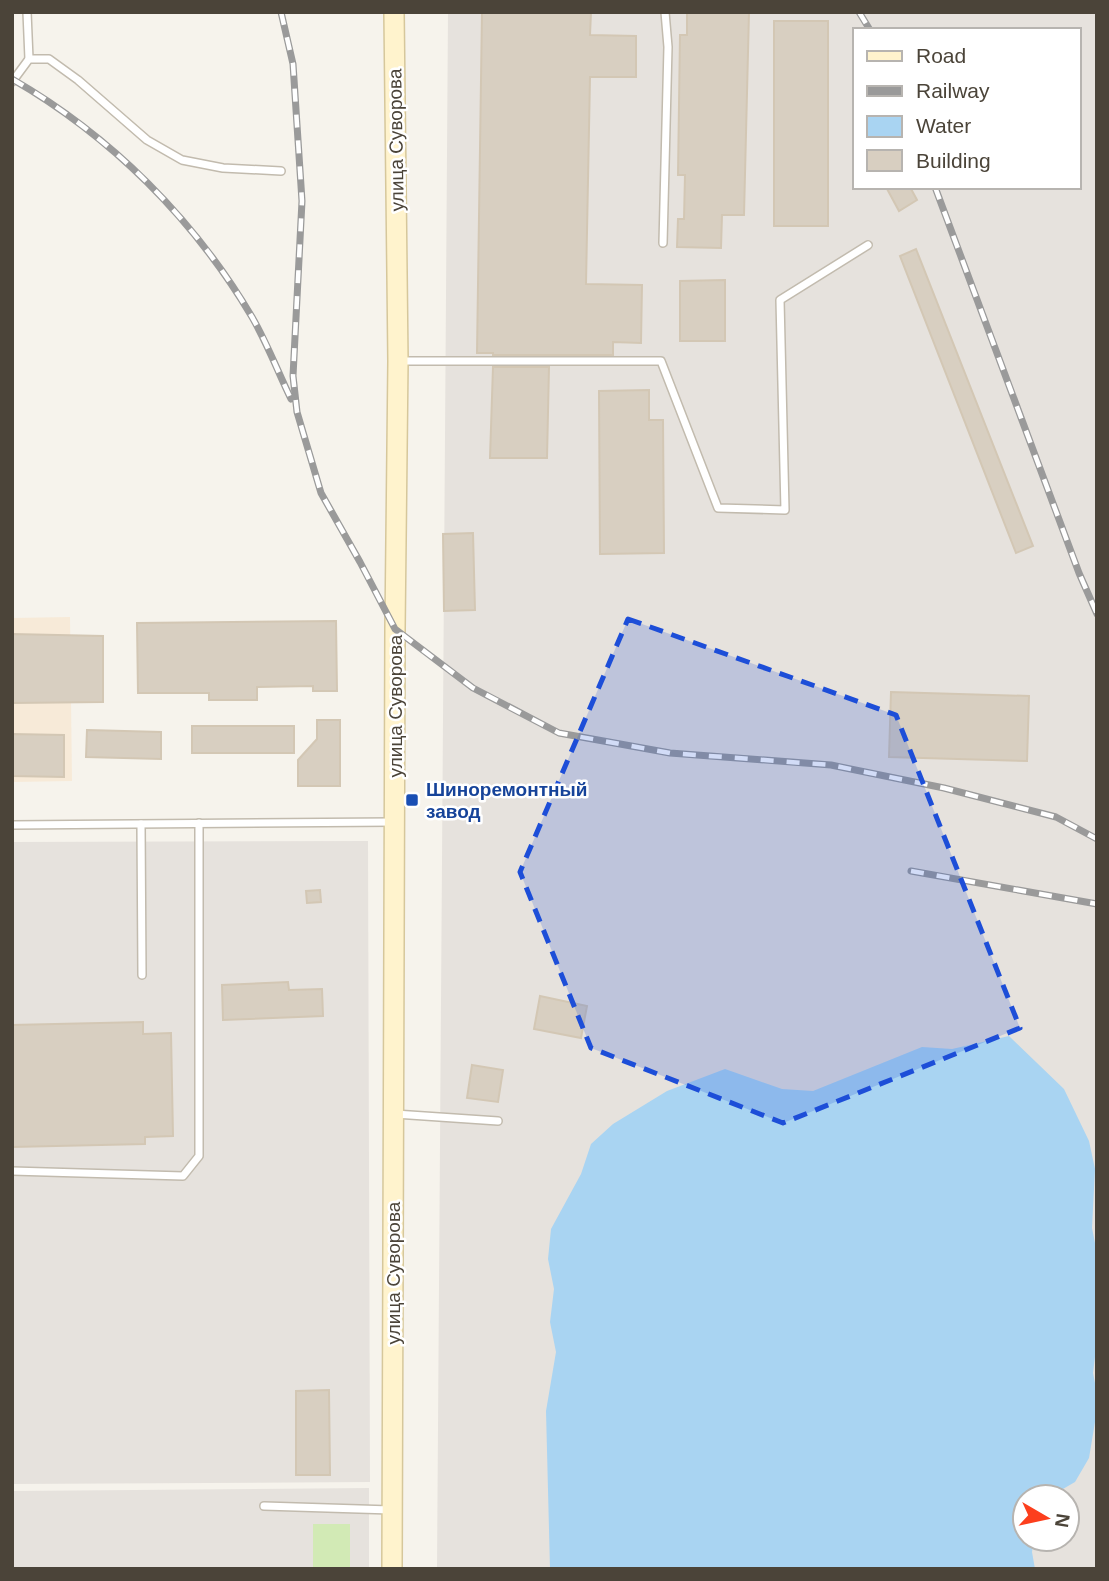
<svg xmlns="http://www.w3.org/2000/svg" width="1109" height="1581" font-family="Arial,sans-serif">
	<rect width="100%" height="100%" fill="#f6f3ec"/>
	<polygon fill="#f7ead8" points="70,617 72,781 12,782 12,618"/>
	<g fill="#e6e2dd" fill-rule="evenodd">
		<path d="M 448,12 L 1097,12 L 1097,1569 L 437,1569 ZM 855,30 L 1079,30 L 1079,187 L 855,187 ZM 1025,1497 L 1067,1497 L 1067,1539 L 1025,1539 Z"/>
		<polygon points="368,841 370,1482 12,1484 12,842"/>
		<polygon points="369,1488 369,1569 12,1569 12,1491"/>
	</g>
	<rect fill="#d2eab5" x="313" y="1524" width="37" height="45"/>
	<polygon fill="#a9d4f2" points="1009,1036 1064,1089 1089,1141 1095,1169 1092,1228 1097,1253 1097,1341 1093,1373 1097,1393 1097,1410 1089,1458 1075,1482 1049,1497 1025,1497 1025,1539 1034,1539 1032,1552 1035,1569 550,1569 546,1411 556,1352 550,1322 554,1289 548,1259 551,1229 581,1174 591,1144 613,1124 667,1091 725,1069 782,1089 813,1091 922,1047 952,1049"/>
	<g fill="#d8cfc1" stroke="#d3c7b4" stroke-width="2">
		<polygon points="482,12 591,12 590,35 636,36 636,77 590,77 586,284 642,285 641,343 613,342 613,355 493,355 493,353 477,353"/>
		<polygon points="687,12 749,12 744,215 722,215 721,248 677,247 678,219 684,219 685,175 678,175 680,35 687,35"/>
		<rect x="774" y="21" width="54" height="205"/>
		<polygon points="886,187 910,187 917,200 899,211"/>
		<polygon points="916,249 1033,546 1016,553 900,256"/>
		<polygon points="725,280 725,341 680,341 680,281"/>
		<polygon points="493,367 549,367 547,458 490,458"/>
		<polygon points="649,390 649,420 663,420 664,553 600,554 599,391"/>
		<polygon points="473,533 475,610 444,611 443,534"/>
		<polygon points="336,621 337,691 313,691 313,686 257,687 257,700 209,700 209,693 138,693 137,623"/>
		<polygon points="12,634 103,636 103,702 12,703"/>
		<polygon points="891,692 1029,696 1027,761 889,757"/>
		<polygon points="317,720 340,720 340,786 298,786 298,760 317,739"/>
		<rect x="192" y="726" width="102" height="27"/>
		<polygon points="87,730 161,732 161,759 86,757"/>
		<polygon points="12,734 64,735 64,777 12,776"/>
		<polygon points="320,890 321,902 307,903 306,891"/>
		<polygon points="288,982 289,990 322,989 323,1016 223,1020 222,985"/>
		<polygon points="540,996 587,1006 581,1038 534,1029"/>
		<polygon points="143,1022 143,1034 171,1033 173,1136 145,1137 145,1144 12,1147 12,1025"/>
		<polygon points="472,1065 503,1070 498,1102 467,1098"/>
		<polygon points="329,1390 330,1475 296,1475 296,1391"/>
	</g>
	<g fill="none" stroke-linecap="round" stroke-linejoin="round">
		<defs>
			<g id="service">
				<polyline points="27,12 29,59"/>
				<polyline points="12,82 29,59 49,59 78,80 147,140 182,160 223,168 281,171"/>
				<polyline points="663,243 668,47 665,12"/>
				<polyline points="399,361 661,361 718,508 785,510 780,300 868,245"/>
				<polyline points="141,824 142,975"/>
				<polyline points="12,825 394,822"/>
				<polyline points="395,1114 498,1121"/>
				<polyline points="12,1171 183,1176 199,1156 199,823"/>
				<polyline points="264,1506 391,1510"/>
			</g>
			<polyline id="secondary" points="392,1569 395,629 398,361 394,12"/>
		</defs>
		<use href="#service" stroke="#c2bbae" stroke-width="10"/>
		<use href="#secondary" stroke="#d6c79b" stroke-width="22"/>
		<use href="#service" stroke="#fff" stroke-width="7"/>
		<use href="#secondary" stroke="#fff3cd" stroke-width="19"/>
		<defs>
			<g id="rail">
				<polyline points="281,12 293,64 302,201 293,376 297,412 321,493 360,562 395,629 473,688 559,733 670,753 831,765 944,788 1056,817 1097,839"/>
				<polyline points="859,12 870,30"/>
				<path d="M 12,79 C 111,136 194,219 252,317 C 267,343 278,372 291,399"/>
				<polyline points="935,187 1079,573 1097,614"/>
				<polyline points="911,871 1097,904"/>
			</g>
		</defs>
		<use href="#rail" stroke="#9a9a9a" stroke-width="7"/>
		<use href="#rail" stroke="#fff" stroke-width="4.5" stroke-dasharray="13" stroke-linecap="butt"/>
	</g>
	<path fill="#1d4ed8" fill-opacity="0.2" stroke="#1d4ed8" stroke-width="5" stroke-dasharray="14 9" stroke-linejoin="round" d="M 628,619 L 896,715 L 1020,1028 L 783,1123 L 591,1048 L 520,872 Z"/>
	<rect fill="#1a4fb4" stroke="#fff" stroke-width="2.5" x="405" y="793" width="14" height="14" rx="3.5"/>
	<g text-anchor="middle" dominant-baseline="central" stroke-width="5" stroke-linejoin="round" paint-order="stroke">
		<g font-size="19" fill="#4b4439" stroke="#fff">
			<text transform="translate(396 140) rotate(-91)">улица Суворова</text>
			<text transform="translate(395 706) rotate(-90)">улица Суворова</text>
			<text transform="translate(393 1273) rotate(-90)">улица Суворова</text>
		</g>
		<g font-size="19" font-weight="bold" fill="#164399" stroke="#fff" text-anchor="start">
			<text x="426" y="789">Шиноремонтный<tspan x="426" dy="22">завод</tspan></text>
		</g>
	</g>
	<rect width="1109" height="1581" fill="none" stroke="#4b4439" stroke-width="28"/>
	<rect x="853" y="28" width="228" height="161" fill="#ffffff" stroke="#b7b4b0" stroke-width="2"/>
	<rect x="867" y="51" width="35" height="10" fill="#fff3cd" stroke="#b7b4b0" stroke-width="2"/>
	<text x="916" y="63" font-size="21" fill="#4b4439">Road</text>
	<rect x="867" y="86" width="35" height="10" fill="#9a9a9a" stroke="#b7b4b0" stroke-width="2"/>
	<text x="916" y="98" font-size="21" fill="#4b4439">Railway</text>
	<rect x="867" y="116" width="35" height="21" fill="#a9d4f2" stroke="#b7b4b0" stroke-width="2"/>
	<text x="916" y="133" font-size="21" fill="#4b4439">Water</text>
	<rect x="867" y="150" width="35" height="21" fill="#d8cfc1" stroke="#b7b4b0" stroke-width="2"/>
	<text x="916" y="168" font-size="21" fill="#4b4439">Building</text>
	<g transform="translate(1046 1518) rotate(99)"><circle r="33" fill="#ffffff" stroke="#b7b4b0" stroke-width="2"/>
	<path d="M0-5L12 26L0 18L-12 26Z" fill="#fc3f1d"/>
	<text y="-10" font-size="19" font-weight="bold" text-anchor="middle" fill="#4b4439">N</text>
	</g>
</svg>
